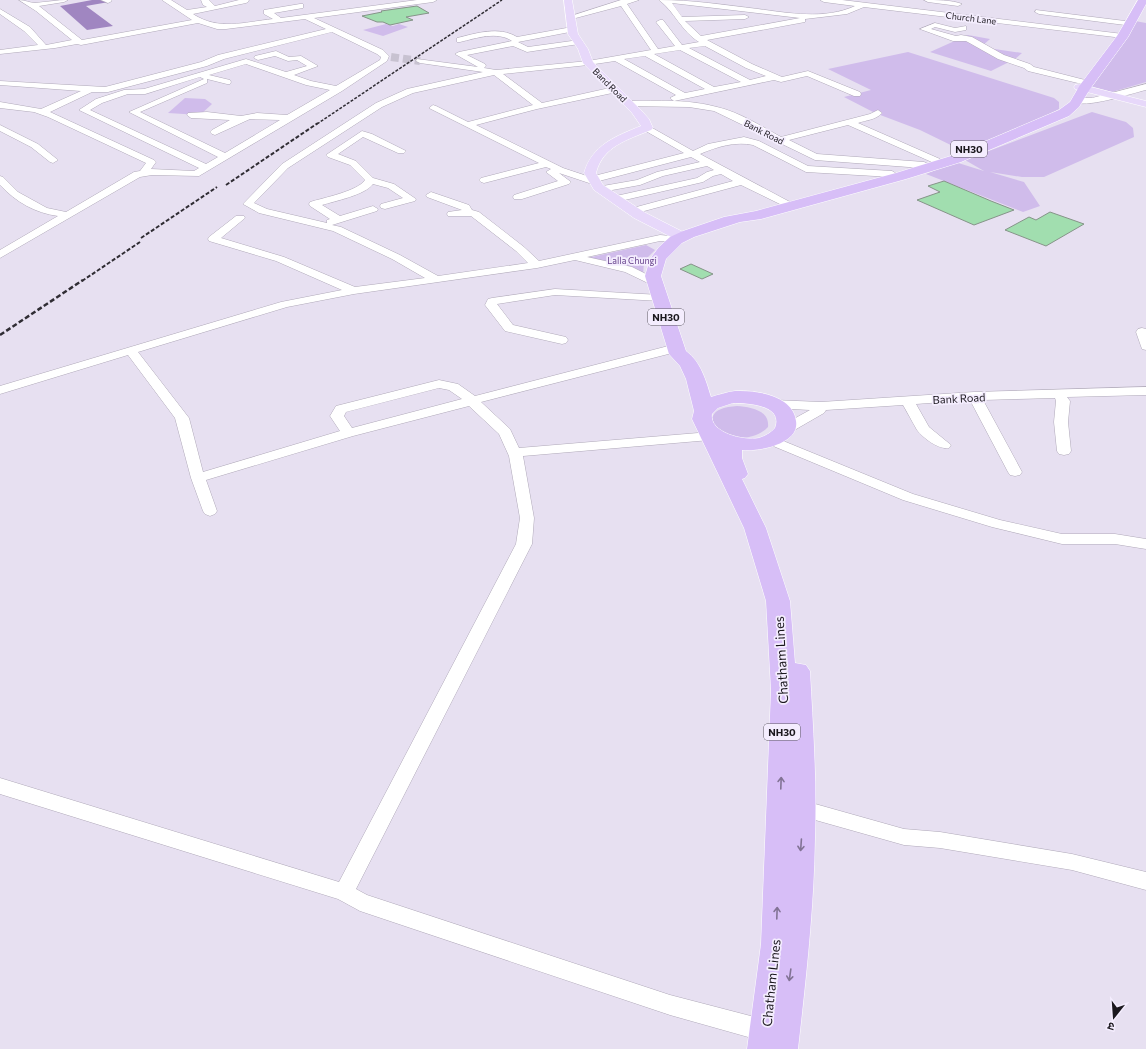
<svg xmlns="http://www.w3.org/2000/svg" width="1146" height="1049" font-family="Commissioner,'Noto Sans Devanagari',sans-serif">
	<rect width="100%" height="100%" fill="#e7e0f1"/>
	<g fill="#d0bceb">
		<polygon points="1135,21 1146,23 1146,82 1112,92 1090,86"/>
		<polygon points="386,24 393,26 399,24 408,27 383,36 363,30"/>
		<polygon points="968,35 990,39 981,47 1022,53 1015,59 991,71 930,52"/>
		<polygon points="908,52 1054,98 1059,102 1059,109 1027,126 983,145 961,150 920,130 875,113 844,97 871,90 828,69"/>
		<polygon points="185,98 205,99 212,104 200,115 168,113"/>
		<polygon points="1092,112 1126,122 1133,128 1134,137 1044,177 1022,177 990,172 1024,182 1040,206 1023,212 926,174 955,162 984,171 965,160"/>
		<polygon points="646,245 655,250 644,261 643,277 622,270 578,260"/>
		<path d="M 737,406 C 750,407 770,410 768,427 C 757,439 734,442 721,432 C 718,430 715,426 712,423 C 711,409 725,407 737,406 Z"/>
	</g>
	<polygon fill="#a086c1" points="92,0 104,0 109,2 86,6 113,26 87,30 60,6"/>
	<g fill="#a1deaf" stroke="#869489">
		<polygon points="417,6 429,13 406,17 413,20 390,25 383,22 377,22 362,16 382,12 381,11"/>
		<polygon points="944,181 991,201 1014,210 974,225 917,200 940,192 928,186"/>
		<polygon points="1050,212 1084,224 1046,246 1005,230 1029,217 1036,220"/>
		<polygon points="691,264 713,274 702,279 680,269"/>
	</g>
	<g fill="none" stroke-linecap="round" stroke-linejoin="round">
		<polyline stroke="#c8c2d1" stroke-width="8" stroke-dasharray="8 4" stroke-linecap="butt" points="391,57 420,61"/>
		<defs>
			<g id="minor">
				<path d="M 19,0 C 25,0 30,3 35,3 C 46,2 57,0 68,0 L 64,2 L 39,6 L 82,40 L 192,20 L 162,0 L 171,0 L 187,10 L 207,7 L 203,5 L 201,0 L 209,0 L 215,6 L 239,0 L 249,0 L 248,2 L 246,3 L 193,14 C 219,31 244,22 273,19 L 264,14 L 264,10 L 300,4 L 303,4 L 303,8 L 274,13 L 281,18 L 417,0 L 437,0 L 433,2 L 314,18 L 383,50 L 389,56 L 387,61 L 342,91 L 199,176 L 152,175 L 140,177 L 0,258 L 0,250 L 58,216 C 35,213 16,202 0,185 L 0,176 L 3,177 L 18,192 L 47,208 L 66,212 L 134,172 L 140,171 L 146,163 L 48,117 L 34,112 L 0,108 L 0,102 L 41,109 L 81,91 L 0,85 L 0,81 L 105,87 L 201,62 L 218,55 L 326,29 L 305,19 L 226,29 L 217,29 L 198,23 L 81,45 L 77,44 L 55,48 L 0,54 L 0,50 L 38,45 L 24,31 L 0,14 L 0,9 L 30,27 L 46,45 L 72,40 L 36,11 ZM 332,32 L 377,54 L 381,57 L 380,60 L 336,86 L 311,81 L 294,75 L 318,66 L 301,56 L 289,57 L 276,51 L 255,56 L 254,58 L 258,60 L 275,56 L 288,61 L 297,60 L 307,66 L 286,72 L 246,59 L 144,89 L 124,90 L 96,99 L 79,110 L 199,168 L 194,171 L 151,169 L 156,162 L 154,160 L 50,112 L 92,92 L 108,92 L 207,66 L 224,59 ZM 246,64 L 306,85 L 330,90 L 287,115 L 257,113 L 241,116 L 207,112 L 188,113 L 187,115 L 191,118 L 230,120 L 212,130 L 210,132 L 212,134 L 215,135 L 250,119 L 280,120 L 225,153 L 140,112 L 207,83 L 207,79 L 227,84 L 230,84 L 231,82 L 230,80 L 209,75 ZM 200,77 L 204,79 L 129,112 L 218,157 L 206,164 L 90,110 L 102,103 L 128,94 L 145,94 Z"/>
				<polygon points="101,0 111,0 112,1 108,3"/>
				<path d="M 621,0 L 639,0 L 627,4 L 658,49 L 675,46 L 656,22 L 660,20 L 663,20 L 682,45 L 699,42 C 682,32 674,11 659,0 C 692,0 725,5 758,9 C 789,13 824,20 855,6 L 824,2 L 820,0 L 842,0 L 1123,34 L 1127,36 L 1123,38 L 864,7 L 847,14 L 805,19 L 805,22 L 707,40 L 752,64 L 782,77 L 808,71 L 860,92 L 861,94 L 860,96 L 854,96 L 807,76 L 781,82 L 774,80 L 674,101 L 670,98 L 676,95 L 615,61 L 588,65 L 503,74 L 542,103 L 614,87 L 618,90 L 617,92 L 537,109 L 476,125 L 563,168 L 590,177 L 684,153 L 644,130 L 643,128 L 647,125 L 693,151 L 708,144 L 744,137 L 759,141 L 808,166 L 892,171 L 897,174 L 892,177 L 806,172 L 753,145 C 736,141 716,147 700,154 L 790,202 L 791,204 L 790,206 L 786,207 L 741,185 L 633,214 L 628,211 L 629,209 L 733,181 L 721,174 L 713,176 L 703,182 L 616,202 L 611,199 L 616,196 L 697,178 L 707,172 L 714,170 L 707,166 L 663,176 L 640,185 L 601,192 L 596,189 L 597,187 L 637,180 L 657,172 L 700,162 L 691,157 L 599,181 L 598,184 L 595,185 L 559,173 L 571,182 L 569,184 L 522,199 L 514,199 L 513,197 L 514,195 L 558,181 L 546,172 L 551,169 L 546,167 L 484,183 L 481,182 L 479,180 L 481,178 L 539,163 L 429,108 L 433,105 L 436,106 L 468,122 L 533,105 L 494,75 L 413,93 L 382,107 L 288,168 L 254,203 L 267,209 L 327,223 L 327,220 L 330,219 L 310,206 L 309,204 L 310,202 C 323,198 358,191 365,180 L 350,165 L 328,157 L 326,155 L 362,131 L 372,134 L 406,151 L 404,153 L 398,153 L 363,137 L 338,154 L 356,161 L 373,178 L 394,184 L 416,199 L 415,201 L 385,209 L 381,208 L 380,206 L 381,204 L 403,198 L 388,188 L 373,184 C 365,195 335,201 322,205 L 340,216 L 373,206 L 378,209 L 377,211 L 332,225 L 341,227 L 400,255 L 438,276 L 528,263 L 516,251 L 471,216 L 448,216 L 447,214 L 448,212 L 462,210 L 427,197 L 426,195 L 431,192 L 469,205 L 472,210 L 479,212 L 524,247 L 539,261 L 660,235 L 681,237 L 682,239 L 681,241 L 660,241 L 587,257 L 632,267 L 660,281 L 662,283 L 660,285 L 652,285 L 625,272 L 575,260 L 537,268 L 354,294 L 287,307 L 138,352 L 189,418 L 203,472 L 340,431 L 330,416 L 336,406 L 439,380 L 458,384 L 475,396 L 676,344 L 680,345 L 682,348 L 680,351 L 481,402 L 510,429 L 519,448 L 710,432 L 715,433 L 717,436 L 715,439 L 710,440 L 523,456 L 534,518 L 532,544 L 356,889 L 367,895 L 670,995 L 766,1020 L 774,1023 L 777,1031 L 774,1039 L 766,1042 L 670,1015 L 360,911 L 338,899 L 0,794 L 0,778 L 339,882 L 516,544 L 520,518 L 509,456 L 499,434 L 469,406 L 353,436 L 206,480 L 217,511 L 215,514 L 210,516 L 205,514 L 203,511 L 191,478 L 175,418 L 128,355 L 0,394 L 0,386 L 281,302 L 342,290 L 276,261 L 209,241 L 208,239 L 209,237 L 236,216 L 244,216 L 245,218 L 221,238 L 284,257 L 355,287 L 425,278 L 392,259 L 333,231 L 259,213 L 243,204 L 282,164 L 376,103 L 407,89 L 483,72 L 420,63 L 416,61 L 417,59 L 478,67 L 455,54 L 459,52 L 512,41 C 497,31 477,38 460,42 L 457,42 L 457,38 C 477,33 499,26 517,37 L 572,27 L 576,29 L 575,31 L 518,42 L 528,47 L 579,40 L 583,42 L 579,44 L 527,52 L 513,46 L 467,55 L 485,64 L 486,66 L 484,68 L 496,70 L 588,61 L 651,50 L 621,6 L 572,19 L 568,17 ZM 672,3 L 800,18 L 701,36 L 685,21 L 745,19 L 749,17 L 745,15 L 682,17 ZM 705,46 L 746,68 L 766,76 L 750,80 L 689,48 ZM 680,50 L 741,82 L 714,87 L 654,54 ZM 645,56 L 705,89 L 685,93 L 624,59 ZM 439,388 L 449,390 L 462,399 L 352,428 L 344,416 L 346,412 Z"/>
				<path d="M 924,0 C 935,0 953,0 962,4 L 958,6 L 928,2 Z"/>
				<polygon points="1036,10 1125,21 1129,23 1125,25 1039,14 1035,12"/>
				<polygon points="935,23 955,28 966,26 966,30 955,32 935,27 931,29 956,36 961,35 972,37 1004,55 1030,64 1034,67 1085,80 1086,82 1082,84 1028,71 1024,68 998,59 966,41 953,41 920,29"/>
				<path d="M 1146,84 L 1146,90 C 1132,93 1083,110 1073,101 L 1077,98 L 1092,98 Z"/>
				<path d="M 628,101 C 658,101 688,99 717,107 C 739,112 761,126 781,137 L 870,114 L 878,110 L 882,113 C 876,120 866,120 858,123 L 940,159 L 942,161 L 940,163 L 934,163 L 848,125 L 789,140 L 817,154 L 924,162 L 934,167 L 929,170 L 922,168 L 815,160 L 714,111 L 689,107 L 625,106 L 624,104 L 625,102 Z"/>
				<polygon points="0,125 38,144 58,160 53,163 50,162 31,147 0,131"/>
				<polygon points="555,289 660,295 664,296 666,298 664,300 660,301 555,295 497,304 513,325 566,337 568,340 566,343 562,344 505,331 485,305 488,299 492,298"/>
				<polygon points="1142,328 1146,329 1146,350 1142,349 1136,332 1138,329"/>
				<path d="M 1146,387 L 1146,395 L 1067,397 L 1070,401 L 1068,422 L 1071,451 L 1069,454 L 1064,455 L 1059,454 L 1057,451 L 1054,422 L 1056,401 L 1055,398 L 983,400 L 1022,472 L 1020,475 L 1015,476 L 1010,475 L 1008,472 L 970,400 L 916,404 L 929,427 L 951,445 L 949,448 C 939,450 923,438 917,430 C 912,422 908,413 903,405 L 826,410 L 824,413 L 791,432 L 781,432 L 779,429 L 781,426 L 810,410 L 773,408 L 768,407 L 766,404 L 768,401 L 773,400 L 821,402 L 974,392 Z"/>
				<polygon points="771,436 913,494 1000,520 1062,534 1115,534 1146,539 1146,549 1115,544 1062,544 992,527 903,500 766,443 764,440 766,437"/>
				<polygon points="801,800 904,829 940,832 1072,854 1146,872 1146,890 1072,870 940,848 904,845 794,814 791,808 794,802"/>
			</g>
			<g id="major">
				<path d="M 564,0 L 572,0 L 578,34 L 588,49 L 593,62 L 640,109 L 649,119 L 653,128 L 651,130 C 627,140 603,146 596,173 L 603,185 L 644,212 L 687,234 L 689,237 L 687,240 L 677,240 L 634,218 L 594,190 L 584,173 C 592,145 616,136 641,126 L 632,113 L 583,63 L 578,49 L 568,34 Z"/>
				<polygon points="1079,84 1146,101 1146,107 1075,89 1074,87 1075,85"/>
			</g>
			<path id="highway" d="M 1138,0 L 1146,0 L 1146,4 L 1128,37 L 1090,89 L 1079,107 L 1069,116 L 961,162 L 906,179 L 761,219 L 740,222 L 694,237 L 682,243 L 666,259 L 661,276 L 686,351 C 701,362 706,381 711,397 C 718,395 727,392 735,391 C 755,390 793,395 796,421 C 800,444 758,452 742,450 L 742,458 L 748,474 L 745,478 L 742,479 L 766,528 L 790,601 L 795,663 L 806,665 L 810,671 C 813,726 817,782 815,838 C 814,908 806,979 798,1049 L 747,1049 L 761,944 L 771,690 L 766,601 L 744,528 L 692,419 L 694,411 L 686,379 L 680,366 L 669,354 L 645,276 L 650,259 L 659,247 L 670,237 L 683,231 L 724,217 L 756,211 L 896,173 L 951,156 L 1059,110 L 1070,102 L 1080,85 L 1117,36 ZM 733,403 C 748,403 784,405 775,428 C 771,433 765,436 759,438 C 744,441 709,433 712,414 L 718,408 Z"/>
		</defs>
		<use href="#minor" stroke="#b0a9b9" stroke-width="1"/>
		<use href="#major" stroke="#fff" stroke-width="1"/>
		<use href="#highway" stroke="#fff" stroke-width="1"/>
		<use href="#minor" fill="#fff" fill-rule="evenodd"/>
		<use href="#major" fill="#e7d8fa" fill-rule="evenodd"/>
		<use href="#highway" fill="#d7bef7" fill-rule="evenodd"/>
		<polyline stroke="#302d34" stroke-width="1.5" stroke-dasharray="3 1.5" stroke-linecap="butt" points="317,124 502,0"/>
		<g stroke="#302d34" stroke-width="2" stroke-dasharray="4 2" stroke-linecap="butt">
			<polyline points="226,185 318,123"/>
			<polyline points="141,238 217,187"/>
			<polyline points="82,281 140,242"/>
		</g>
		<polyline stroke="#302d34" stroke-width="2.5" stroke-dasharray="5 2.5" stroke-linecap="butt" points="0,335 83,280"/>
	</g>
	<defs><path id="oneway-shaft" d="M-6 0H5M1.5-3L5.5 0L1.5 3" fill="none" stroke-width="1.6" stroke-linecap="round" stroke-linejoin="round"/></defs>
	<g stroke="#827395">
		<use href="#oneway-shaft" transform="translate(781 783) rotate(-88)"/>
		<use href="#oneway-shaft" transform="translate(801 845) rotate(94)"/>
		<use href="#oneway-shaft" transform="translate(777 913) rotate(-88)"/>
		<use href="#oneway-shaft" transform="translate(790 975) rotate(98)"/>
	</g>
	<g text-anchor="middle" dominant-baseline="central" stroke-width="3.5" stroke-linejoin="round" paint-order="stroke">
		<g font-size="9" fill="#1b181e" stroke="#f4edfe">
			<text transform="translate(971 18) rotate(7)">Church Lane</text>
			<text transform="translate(610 85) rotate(45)">Band Road</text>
			<text transform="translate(764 132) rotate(27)">Bank Road</text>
		</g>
		<g font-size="9" fill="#67438c" stroke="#f4edfe">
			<text x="632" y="260">Lalla Chungi</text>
		</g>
		<g fill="#f4edfe" stroke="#5c5861" stroke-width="1">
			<rect x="951" y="141" width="36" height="16" rx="3"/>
			<rect x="648" y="309" width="36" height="16" rx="3"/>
			<rect x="764" y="724" width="36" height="16" rx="3"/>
		</g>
		<g font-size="10" font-weight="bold" fill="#1b181e">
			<text x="969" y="149">NH30</text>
			<text x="666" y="317">NH30</text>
			<text x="782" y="732">NH30</text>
		</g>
		<g font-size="11" fill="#1b181e" stroke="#f4edfe">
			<text transform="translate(959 398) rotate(-3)">Bank Road</text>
		</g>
		<g font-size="13" fill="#1b181e" stroke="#f4edfe">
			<text transform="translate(781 660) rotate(-93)">Chatham Lines</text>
			<text transform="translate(771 983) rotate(-84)">Chatham Lines</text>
		</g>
	</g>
	<g transform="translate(1114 1017) rotate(197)" stroke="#f4edfe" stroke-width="3" paint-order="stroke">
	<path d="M0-3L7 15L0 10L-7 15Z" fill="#1b181e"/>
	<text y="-6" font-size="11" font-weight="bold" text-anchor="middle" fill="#1b181e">उ</text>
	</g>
</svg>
